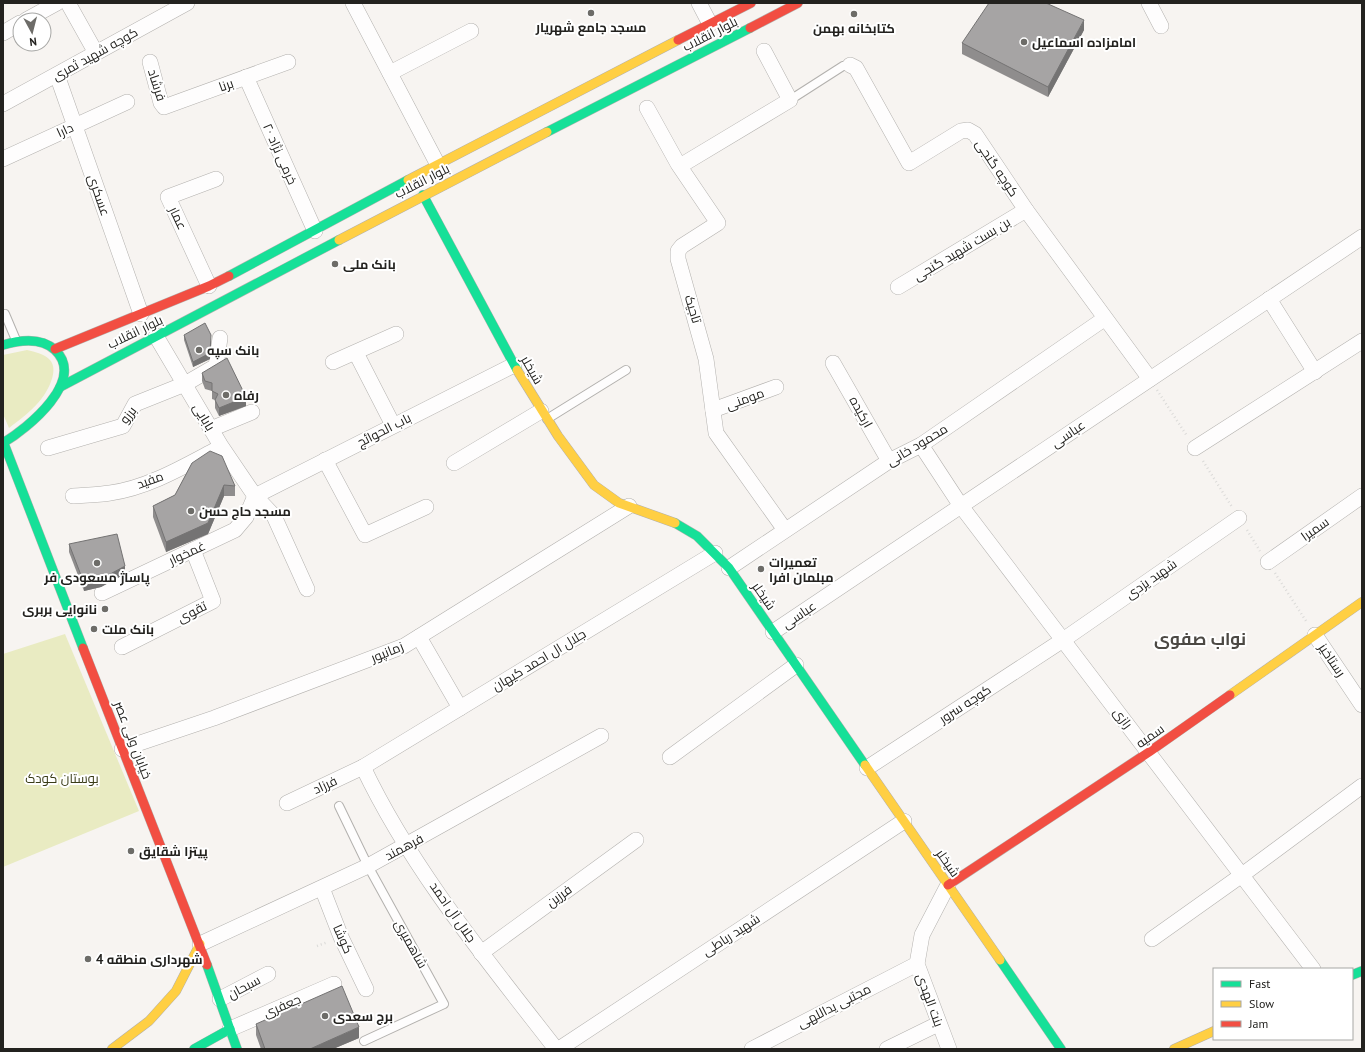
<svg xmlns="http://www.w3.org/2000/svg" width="1365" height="1052" font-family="'PT Sans',Cairo,sans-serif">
	<rect width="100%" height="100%" fill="#f7f4f1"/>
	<g fill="#e9ebc2">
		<path d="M 27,350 C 35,352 45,354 50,360 C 60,371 46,395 37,404 C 29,413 18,421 9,428 L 3,414 L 3,355 Z"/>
		<polygon points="65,634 139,811 3,867 3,654"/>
	</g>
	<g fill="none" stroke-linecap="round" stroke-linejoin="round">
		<defs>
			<g id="lane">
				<polyline points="790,100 843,66 850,65"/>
				<polyline points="5,314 16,340"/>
				<polyline points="547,419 626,370"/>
				<polyline points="339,806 368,866 444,1004 364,1041"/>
			</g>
			<g id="street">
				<polyline points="68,3 96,53"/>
				<polyline points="353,3 438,165"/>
				<polyline points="699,3 710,24"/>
				<polyline points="1149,3 1161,26"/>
				<polyline points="26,20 57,3"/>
				<polyline points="3,33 20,23"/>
				<polyline points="150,62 161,103 164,107 288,62"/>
				<polyline points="850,65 856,68 909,163 961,131 968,130 975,134 1026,210 1150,379"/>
				<polyline points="390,73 471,31"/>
				<polyline points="57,75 141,314"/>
				<polyline points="246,77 315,231"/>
				<polyline points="3,104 187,3"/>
				<polyline points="647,108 678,164 718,223 682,246 678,251 678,259 706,359 716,433 785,530"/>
				<polyline points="3,159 127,102"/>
				<polyline points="680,166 790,100 764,51"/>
				<polyline points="209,286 168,197 216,179"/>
				<polyline points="898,287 1026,210"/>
				<polyline points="1269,299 1315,372"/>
				<polyline points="156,336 221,446 255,496 274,516 307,589"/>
				<polyline points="356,353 393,425"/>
				<polyline points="333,362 396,334"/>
				<polyline points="833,363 889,461"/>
				<polyline points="713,410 776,387"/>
				<polyline points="211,429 252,412"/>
				<polyline points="921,445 961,506 1313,969"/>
				<polyline points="48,448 123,426 135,404 185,384 216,366 220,338"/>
				<polyline points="1195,448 1362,341"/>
				<polyline points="325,460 365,535 426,507"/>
				<polyline points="454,463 541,411"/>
				<path d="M 73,496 C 86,495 98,495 110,493 C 147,488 183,467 215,450"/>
				<polyline points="255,496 514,365"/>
				<polyline points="1268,562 1362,496"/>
				<polyline points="729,568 889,461 921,445 1104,319"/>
				<polyline points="102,593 235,530 246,517 255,496"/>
				<polyline points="773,632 1362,237"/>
				<polyline points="1315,635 1362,705"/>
				<polyline points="419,637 460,708"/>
				<polyline points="122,647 213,601 193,550"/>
				<polyline points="122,749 214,718 404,646 629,506"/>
				<polyline points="670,757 796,665"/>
				<path d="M 363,767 C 412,870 487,960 556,1049"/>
				<polyline points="867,768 1063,640 1239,518"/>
				<polyline points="287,803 363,767 715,553"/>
				<polyline points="948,885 922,935 917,964 949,1049"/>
				<polyline points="322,888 341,937 366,989"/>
				<polyline points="1152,939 1242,875 1362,786"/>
				<polyline points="200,944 368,866 601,736"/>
				<polyline points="481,953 636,840"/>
				<polyline points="220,999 268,974"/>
				<polyline points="230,1029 334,984"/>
				<polyline points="559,1049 904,821"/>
				<polyline points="752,1049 917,964"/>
				<polyline points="887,1049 938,1024"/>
			</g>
			<g id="fast">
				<polyline points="547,132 750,28"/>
				<polyline points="423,195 517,370"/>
				<polyline points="229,276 408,180"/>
				<path d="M 3,345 C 20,340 41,337 55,350 C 87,380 28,428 3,443"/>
				<polyline points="60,387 339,240"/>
				<polyline points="3,441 83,648"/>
				<polyline points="675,523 697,536 729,568 865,765"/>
				<polyline points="1000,960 1061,1049"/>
				<polyline points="207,965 237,1049"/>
				<polyline points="1352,975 1362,971"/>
				<polyline points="194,1049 230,1029"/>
			</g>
			<g id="slow">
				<polyline points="408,180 678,40"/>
				<polyline points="339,240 547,132"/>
				<polyline points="517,370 558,436 594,485 619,503 675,523"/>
				<polyline points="1230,695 1362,602"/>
				<polyline points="865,765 1000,960"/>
				<polyline points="112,1049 149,1021 176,991 200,944"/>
				<polyline points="1174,1049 1214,1031"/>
			</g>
			<g id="jam">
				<polyline points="750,28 798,3"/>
				<polyline points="678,40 751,3"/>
				<polyline points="55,349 209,286 229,276"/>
				<polyline points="83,648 207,965"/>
				<polyline points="948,885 1149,752 1230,695"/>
			</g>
		</defs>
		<use href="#lane" stroke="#b3b1ae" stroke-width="10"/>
		<use href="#street" stroke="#b3b1ae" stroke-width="16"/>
		<use href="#fast" stroke="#b3b1ae" stroke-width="10"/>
		<use href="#slow" stroke="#b3b1ae" stroke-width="10"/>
		<use href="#jam" stroke="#b3b1ae" stroke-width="10"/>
		<g stroke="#dbdad8" stroke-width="2.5" stroke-dasharray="1 3" stroke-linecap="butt">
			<polyline points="1157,390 1187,436"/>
			<polyline points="1203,461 1232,507"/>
			<polyline points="1247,530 1260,551"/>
			<polyline points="1275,573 1306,621"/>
			<polyline points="317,946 328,942"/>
		</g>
		<use href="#lane" stroke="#fefdfd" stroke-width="8"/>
		<use href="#street" stroke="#fefdfd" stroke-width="15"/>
		<use href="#fast" stroke="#16e098" stroke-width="9"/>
		<use href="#slow" stroke="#ffcf43" stroke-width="9"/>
		<use href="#jam" stroke="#f24e42" stroke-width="9"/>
	</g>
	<g fill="#8f8d8d">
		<polygon points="1084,30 1048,97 962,54 962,43"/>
		<polygon points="184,335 210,359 193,367 184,340"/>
		<polygon points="202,373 246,406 219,416 215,408 215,400 212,399 212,391 205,389 202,381"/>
		<polygon points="192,463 235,486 235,496 224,496 208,534 166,552 153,517 153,506 175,495"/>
		<polygon points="69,544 125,574 101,587 84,591 69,552"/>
		<polygon points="256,1024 359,1038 333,1049 261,1049 256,1035"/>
	</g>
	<g fill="#747373">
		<polygon points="1084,20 1084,30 1048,97 1048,87"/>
		<polygon points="211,341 210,359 193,367 193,362"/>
		<polygon points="246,397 246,406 219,416 219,408"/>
		<polygon points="224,485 224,496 208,534 166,552 166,542"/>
		<polygon points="125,566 125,574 101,587 84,591 84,583"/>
		<polygon points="359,1027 359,1038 333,1049 310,1049"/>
	</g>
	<g fill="#a6a4a4" stroke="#747373">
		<polygon points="989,3 1046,3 1084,20 1048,87 962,43"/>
		<polygon points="205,323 211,335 210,353 193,362 184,335"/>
		<polygon points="227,358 246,397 219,408 215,400 218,394 212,391 212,383 205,381 202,373"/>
		<polygon points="210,451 222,456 235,486 224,485 208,523 166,542 153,506 175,495 192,463"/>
		<polygon points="117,534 125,566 101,579 84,583 69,544"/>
		<polygon points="342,986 359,1027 310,1049 265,1049 256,1024"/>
	</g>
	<g fill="#6d6c68" stroke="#fff" stroke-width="1.5">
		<circle cx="591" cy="13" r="4"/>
		<circle cx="854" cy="14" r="4"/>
		<circle cx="1024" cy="42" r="4"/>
		<circle cx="335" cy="264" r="4"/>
		<circle cx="199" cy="350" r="4"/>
		<circle cx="226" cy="395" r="4"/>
		<circle cx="191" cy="511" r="4"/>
		<circle cx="97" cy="563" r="4"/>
		<circle cx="761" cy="569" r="4"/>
		<circle cx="105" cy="609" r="4"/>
		<circle cx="94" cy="629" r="4"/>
		<circle cx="131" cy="851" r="4"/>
		<circle cx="88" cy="959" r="4"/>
		<circle cx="325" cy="1016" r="4"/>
	</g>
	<g text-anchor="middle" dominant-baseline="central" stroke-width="4" stroke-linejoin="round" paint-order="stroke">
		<g font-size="13" font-weight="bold" fill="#23221f" stroke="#fff" text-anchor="start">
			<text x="591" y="27" text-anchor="middle">مسجد جامع شهریار</text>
			<text x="854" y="28" text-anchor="middle">کتابخانه بهمن</text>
			<text x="1032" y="42">امامزاده اسماعیل</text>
			<text x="343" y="264">بانک ملی</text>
			<text x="207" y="350">بانک سپه</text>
			<text x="234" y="395">رفاه</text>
			<text x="199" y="511">مسجد حاج حسن</text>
			<text x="769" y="562">تعمیرات<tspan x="769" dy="15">مبلمان افرا</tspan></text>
			<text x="97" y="577" text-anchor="middle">پاساژ مسعودی فر</text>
			<text x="97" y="609" text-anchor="end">نانوایی بربری</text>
			<text x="102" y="629">بانک ملت</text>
			<text x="139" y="851">پیتزا شقایق</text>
			<text x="96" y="959">شهرداری منطقه 4</text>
			<text x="333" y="1016">برج سعدی</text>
		</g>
		<g font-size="13" fill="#23221f" stroke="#fff">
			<text transform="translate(710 34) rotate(-27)">بلوار انقلاب</text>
			<text transform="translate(95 54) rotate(-29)">کوچه شهید ثمری</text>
			<text transform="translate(157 85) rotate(72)">فرشاد</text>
			<text transform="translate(226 85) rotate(-20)">برنا</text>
			<text transform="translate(65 130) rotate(-25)">دارا</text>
			<text transform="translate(280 154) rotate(66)">خرمی نژاد ۲۰</text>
			<text transform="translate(997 168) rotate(56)">کوچه گنجی</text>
			<text transform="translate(422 181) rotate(-27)">بلوار انقلاب</text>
			<text transform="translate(99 195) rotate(71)">عسکری</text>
			<text transform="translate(178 218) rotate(65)">عمار</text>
			<text transform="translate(962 249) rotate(-31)">بن بست شهید گنجی</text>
			<text transform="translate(693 309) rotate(73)">تاجیک</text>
			<text transform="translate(135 332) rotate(-26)">بلوار انقلاب</text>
			<text transform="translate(532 370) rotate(60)">شیخلر</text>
			<text transform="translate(745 399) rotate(-20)">مومنی</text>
			<text transform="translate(861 412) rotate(61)">ارکیده</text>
			<text transform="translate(128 415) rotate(-52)">برزو</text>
			<text transform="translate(204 417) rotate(59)">بابایی</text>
			<text transform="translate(384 430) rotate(-27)">باب الحوائج</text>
			<text transform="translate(1068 434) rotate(-34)">عباسی</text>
			<text transform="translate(917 445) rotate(-31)">محمود خانی</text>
			<text transform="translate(150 480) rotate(-20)">مفید</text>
			<text transform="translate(1315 529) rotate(-35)">سمیرا</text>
			<text transform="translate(187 553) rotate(-25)">غمخوار</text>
			<text transform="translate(1151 579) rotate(-35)">شهید یزدی</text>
			<text transform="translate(764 596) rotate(55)">شیخلر</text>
			<text transform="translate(192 612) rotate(-27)">تقوی</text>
			<text transform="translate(799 615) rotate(-34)">عباسی</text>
			<text transform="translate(387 652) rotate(-22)">زمانپور</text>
			<text transform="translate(539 660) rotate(-31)">جلال ال احمد کیهان</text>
			<text transform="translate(1332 660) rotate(56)">رستاخیز</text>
			<text transform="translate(965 704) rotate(-33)">کوچه سرور</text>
			<text transform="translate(1123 718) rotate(53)">رازی</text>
			<text transform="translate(1150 736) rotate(-35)">سمیه</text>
			<text transform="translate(133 740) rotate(69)">خیابان ولی عصر</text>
			<text transform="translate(325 785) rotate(-25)">فرزاد</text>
			<text transform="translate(404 847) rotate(-28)">فرهمند</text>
			<text transform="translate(948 863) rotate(55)">شیخلر</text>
			<text transform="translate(559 896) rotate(-36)">فرزین</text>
			<text transform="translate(453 912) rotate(55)">جلال آل احمد</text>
			<text transform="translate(731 935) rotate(-33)">شهید رباطی</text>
			<text transform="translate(343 939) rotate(66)">کوشا</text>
			<text transform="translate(411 944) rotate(61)">شاهمیری</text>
			<text transform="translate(244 987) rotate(-28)">سبحان</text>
			<text transform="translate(930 1000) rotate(70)">بنت الهدی</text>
			<text transform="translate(282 1006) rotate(-23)">جعفری</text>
			<text transform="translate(834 1006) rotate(-27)">مجتبی یداللهی</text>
		</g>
		<g font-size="13" fill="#393b16" stroke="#fff">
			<text x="62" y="778">بوستان کودک</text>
		</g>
		<g font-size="17" font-weight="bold" fill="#4c4944" stroke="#fff">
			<text x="1200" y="639">نواب صفوی</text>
		</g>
	</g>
	<rect width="1365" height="1052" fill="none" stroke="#23221f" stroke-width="8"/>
	<rect x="1213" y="968" width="140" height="72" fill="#ffffff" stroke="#a7a7a5"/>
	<rect x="1221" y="981" width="20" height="6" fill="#16e098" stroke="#a7a7a5"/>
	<text x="1249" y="988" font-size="12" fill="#23221f">Fast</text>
	<rect x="1221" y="1001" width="20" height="6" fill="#ffcf43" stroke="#a7a7a5"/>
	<text x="1249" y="1008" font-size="12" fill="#23221f">Slow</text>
	<rect x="1221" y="1021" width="20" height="6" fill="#f24e42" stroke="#a7a7a5"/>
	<text x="1249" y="1028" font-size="12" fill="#23221f">Jam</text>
	<g transform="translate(32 32) rotate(173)"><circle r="19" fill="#ffffff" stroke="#a7a7a5"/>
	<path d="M0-3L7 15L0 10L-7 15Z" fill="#6d6c68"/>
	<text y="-6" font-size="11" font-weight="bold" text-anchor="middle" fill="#23221f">N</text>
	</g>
</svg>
